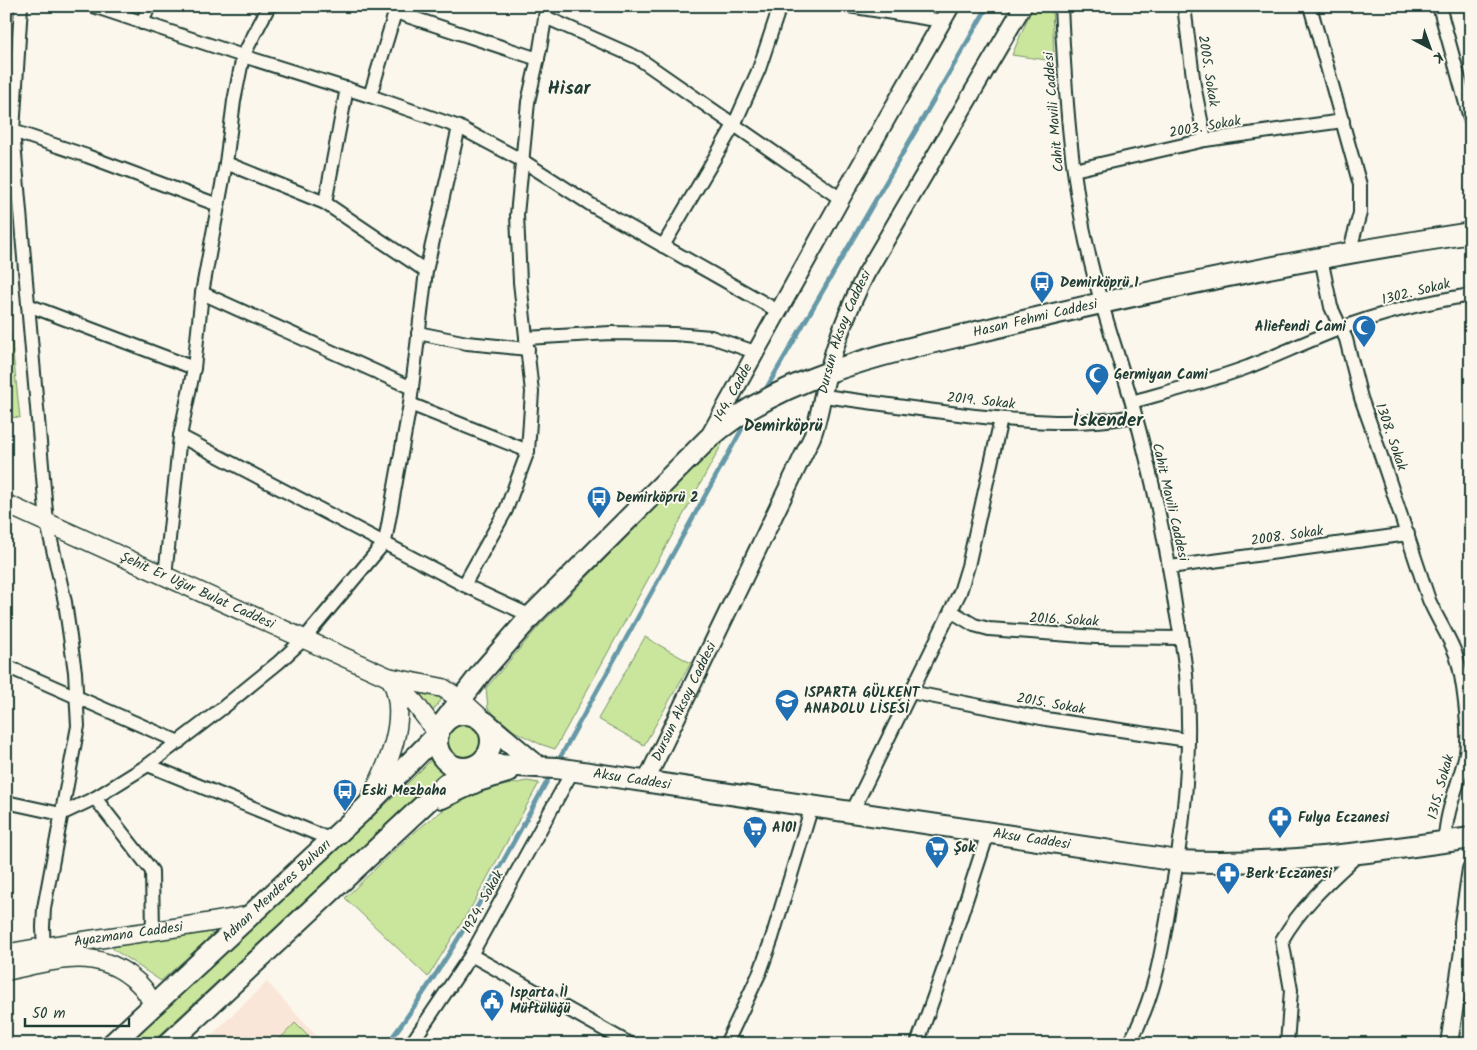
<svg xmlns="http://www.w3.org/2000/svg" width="1477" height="1050" font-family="Kalam,sans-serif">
	<rect width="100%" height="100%" fill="#fbf7ec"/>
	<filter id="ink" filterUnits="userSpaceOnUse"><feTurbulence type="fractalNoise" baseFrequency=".02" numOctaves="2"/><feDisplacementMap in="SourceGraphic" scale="10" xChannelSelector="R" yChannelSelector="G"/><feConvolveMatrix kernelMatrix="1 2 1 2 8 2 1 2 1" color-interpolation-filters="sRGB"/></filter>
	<g filter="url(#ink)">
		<polygon fill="#fae6d8" points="267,982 324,1044 202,1044"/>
		<g fill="#cae69d" stroke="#749268">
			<polygon points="1033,6 1052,6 1054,61 1012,55"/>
			<polygon points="6,288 7,297 20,418 6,416"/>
			<polygon points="727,435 555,749 540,744 514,731 488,709 486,688 540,625"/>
			<polygon points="645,637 691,663 644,745 598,719"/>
			<polygon points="408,686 441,697 441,700 432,712"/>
			<circle cx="464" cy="742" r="17"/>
			<polygon points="432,759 434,759 443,769 443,772 150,1044 128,1044 398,793"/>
			<path d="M 527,781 L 539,783 L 473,904 L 428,977 L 345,898 C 379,866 426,815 468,796 C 487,788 507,785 527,781 Z"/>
			<polygon points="209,931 211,931 212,935 161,981 113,949 116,944 126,942"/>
			<polygon points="295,1023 316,1044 275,1044"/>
		</g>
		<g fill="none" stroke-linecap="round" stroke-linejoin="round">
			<g stroke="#6599a8" stroke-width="4.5">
				<polyline points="763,394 988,6"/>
				<polyline points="557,763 747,420"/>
				<path d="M 387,1044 C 451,960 500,867 551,774"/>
			</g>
			<defs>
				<g id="minor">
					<polyline points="21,6 13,131 47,523 65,602 75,672 78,726 44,908 43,927 44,955"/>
					<polyline points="93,6 243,56 370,96 459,127 523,161 593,206 778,311"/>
					<polyline points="849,6 943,21"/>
					<path d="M 1061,6 C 1065,89 1070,173 1089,255 C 1100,305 1118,353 1132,403 C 1151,471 1166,541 1176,611 C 1180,632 1184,653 1186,674 C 1192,748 1185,823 1171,896 C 1162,949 1156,996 1129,1044"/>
					<polyline points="1184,6 1194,85 1205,140"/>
					<polyline points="1310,6 1360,185 1360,213 1349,253"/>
					<polyline points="1439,6 1471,122"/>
					<polyline points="395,12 538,59"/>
					<polyline points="545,17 638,58 841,199"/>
					<polyline points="142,23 149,6"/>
					<polyline points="370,96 397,6"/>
					<polyline points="13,131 87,156 218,205"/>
					<polyline points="226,163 325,203 426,271"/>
					<polyline points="1074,170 1205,140 1343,121"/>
					<polyline points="325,203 347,88"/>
					<polyline points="663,246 734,125 759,69 780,6"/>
					<path d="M 1321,258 L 1331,307 L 1346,339 L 1361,398 L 1371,426 L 1429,600 C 1437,619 1449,636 1456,655 C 1463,677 1470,730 1466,753 C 1460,782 1445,811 1445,842"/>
					<polyline points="202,293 412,388"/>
					<polyline points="28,305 194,368"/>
					<polyline points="418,333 467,343 528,349"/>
					<polyline points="526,338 610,333 674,334 711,337 755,352"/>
					<path d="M 824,396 C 874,403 925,410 975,416 C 1031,422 1079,426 1135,416"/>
					<path d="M 1132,402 C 1171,391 1210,381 1248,367 C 1278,355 1308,341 1339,329 C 1381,313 1426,302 1471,295"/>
					<polyline points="410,404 528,451"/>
					<polyline points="180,436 464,585 531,616"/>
					<polyline points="1170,567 1408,534"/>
					<polyline points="165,576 180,436 194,368 202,293 226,163 234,101 243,56 269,6"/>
					<polyline points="464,585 506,510 528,451 532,392 520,282 517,215 528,102 540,49 547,6"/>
					<polyline points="951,611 974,625 989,629 1096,637 1181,638"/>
					<polyline points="6,666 179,742"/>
					<polyline points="910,692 1046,719 1188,740"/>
					<polyline points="148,765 332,840"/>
					<polyline points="95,798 152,871 153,932"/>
					<polyline points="6,802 61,814 95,798 148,765 225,706 279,662 304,639 385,542 410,404 426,271 459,127"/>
					<polyline points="852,812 960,592 968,566 1001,419"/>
					<polyline points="471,955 630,1044"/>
					<polyline points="411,1044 471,955 573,770"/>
					<polyline points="726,1044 760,972 772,938 812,806"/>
					<polyline points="917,1044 943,971 988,833"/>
					<path d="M 1287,1044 L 1291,990 L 1282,940 C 1302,905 1331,880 1360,853"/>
				</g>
				<g id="tertiary">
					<path id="s1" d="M 708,438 L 841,199 L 951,6"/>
					<path id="s2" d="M 646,781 L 812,437 C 820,416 822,394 828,373 C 836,338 850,306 866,274 L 1023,6"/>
					<polyline points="1471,869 1463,923 1463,951 1471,927"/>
					<polyline points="1449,1044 1463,951"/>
				</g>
				<g id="secondary">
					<path id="s3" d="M 6,504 L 388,677"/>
					<polyline points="438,734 414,702 388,677 443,688 460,699 483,720"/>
					<path d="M 370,799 C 388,766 409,719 392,681"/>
					<path id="s4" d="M 6,954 C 87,938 170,931 251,915"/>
					<path d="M 6,971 C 50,962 91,946 130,976 C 141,984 148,992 153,1006"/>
				</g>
				<g id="primary">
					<circle cx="464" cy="741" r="27"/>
					<polyline points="485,722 537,766"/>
					<path id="s5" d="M 443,723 L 482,672 L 531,616 L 708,439 C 789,368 914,348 1015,323 C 1166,287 1318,256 1471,233"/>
					<path id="s6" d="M 475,766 L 498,765 L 556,768 L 1178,861 C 1276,866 1374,852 1471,838"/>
					<polyline points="442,798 478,781 508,772"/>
					<path id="s7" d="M 112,1044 L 359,814 L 438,734"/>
					<polyline points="168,1044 446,784 466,768"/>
				</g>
			</defs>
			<use href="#minor" stroke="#1f3d34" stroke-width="16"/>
			<use href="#tertiary" stroke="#1f3d34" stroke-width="20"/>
			<use href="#secondary" stroke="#1f3d34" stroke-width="21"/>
			<use href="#primary" stroke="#1f3d34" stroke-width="24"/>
			<use href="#minor" stroke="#fbf7ec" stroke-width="12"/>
			<use href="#tertiary" stroke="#fbf7ec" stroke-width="16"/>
			<use href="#secondary" stroke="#fbf7ec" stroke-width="18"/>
			<use href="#primary" stroke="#fbf7ec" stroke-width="20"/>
		</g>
	</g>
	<defs>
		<symbol id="bus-pin" viewBox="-11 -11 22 30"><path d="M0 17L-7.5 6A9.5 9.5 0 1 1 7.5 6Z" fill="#1f6fb2" stroke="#fbf7ec"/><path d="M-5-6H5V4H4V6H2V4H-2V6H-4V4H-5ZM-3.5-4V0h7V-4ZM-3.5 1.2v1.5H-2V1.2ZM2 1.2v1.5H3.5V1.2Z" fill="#fff"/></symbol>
		<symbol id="mosque-pin" viewBox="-11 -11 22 30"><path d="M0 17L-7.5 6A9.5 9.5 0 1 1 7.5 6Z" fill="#1f6fb2" stroke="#fbf7ec"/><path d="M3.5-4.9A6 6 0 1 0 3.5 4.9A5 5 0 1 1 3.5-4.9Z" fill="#fff"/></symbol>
		<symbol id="school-pin" viewBox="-11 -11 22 30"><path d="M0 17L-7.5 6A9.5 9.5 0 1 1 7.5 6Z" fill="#1f6fb2" stroke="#fbf7ec"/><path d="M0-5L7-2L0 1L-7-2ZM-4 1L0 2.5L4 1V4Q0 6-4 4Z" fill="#fff"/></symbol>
		<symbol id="pharmacy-pin" viewBox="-11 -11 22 30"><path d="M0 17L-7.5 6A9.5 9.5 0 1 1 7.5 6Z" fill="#1f6fb2" stroke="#fbf7ec"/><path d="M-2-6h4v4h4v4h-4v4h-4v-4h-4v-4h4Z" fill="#fff"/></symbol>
		<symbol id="supermarket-pin" viewBox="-11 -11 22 30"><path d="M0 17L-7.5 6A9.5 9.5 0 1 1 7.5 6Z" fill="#1f6fb2" stroke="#fbf7ec"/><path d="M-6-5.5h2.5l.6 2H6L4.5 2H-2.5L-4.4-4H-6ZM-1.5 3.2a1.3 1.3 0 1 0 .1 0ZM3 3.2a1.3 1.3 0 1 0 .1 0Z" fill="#fff"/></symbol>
		<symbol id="civic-pin" viewBox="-11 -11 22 30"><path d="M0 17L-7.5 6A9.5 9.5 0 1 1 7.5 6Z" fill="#1f6fb2" stroke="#fbf7ec"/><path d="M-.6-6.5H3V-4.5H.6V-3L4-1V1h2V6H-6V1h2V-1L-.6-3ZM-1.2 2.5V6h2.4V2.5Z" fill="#fff"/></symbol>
	</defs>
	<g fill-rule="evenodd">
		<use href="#bus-pin" x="1028" y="269" width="28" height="38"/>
		<use href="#mosque-pin" x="1350" y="313" width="28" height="38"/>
		<use href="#mosque-pin" x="1083" y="361" width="28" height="38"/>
		<use href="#bus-pin" x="585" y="484" width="28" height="38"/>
		<use href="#school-pin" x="773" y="687" width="28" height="38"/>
		<use href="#bus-pin" x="331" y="777" width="28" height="38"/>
		<use href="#pharmacy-pin" x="1266" y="804" width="28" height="38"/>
		<use href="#supermarket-pin" x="741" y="814" width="28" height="38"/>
		<use href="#supermarket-pin" x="923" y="834" width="28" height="38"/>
		<use href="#pharmacy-pin" x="1214" y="860" width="28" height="38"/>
		<use href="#civic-pin" x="478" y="987" width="28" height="38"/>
	</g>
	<g text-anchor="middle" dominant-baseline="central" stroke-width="4" stroke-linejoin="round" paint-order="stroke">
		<g font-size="14" fill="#1f3d34" stroke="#fbf7ec">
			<text transform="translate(1208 71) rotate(81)">2005. Sokak</text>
			<text transform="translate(1054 112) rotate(-95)">Cahit Mavili Caddesi</text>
			<text transform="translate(1205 127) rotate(-10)">2003. Sokak</text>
			<text transform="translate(1416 292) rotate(-14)">1302. Sokak</text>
			<text stroke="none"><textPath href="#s5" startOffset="741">Hasan Fehmi Caddesi</textPath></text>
			<text stroke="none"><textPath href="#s2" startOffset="492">Dursun Aksoy Caddesi</textPath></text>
			<text stroke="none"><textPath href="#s1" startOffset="52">144. Cadde</textPath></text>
			<text transform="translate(981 401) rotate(6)">2019. Sokak</text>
			<text transform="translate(1391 437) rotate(71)">1308. Sokak</text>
			<text transform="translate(1170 502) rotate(77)">Cahit Mavili Caddesi</text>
			<text transform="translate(1287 536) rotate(-8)">2008. Sokak</text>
			<text stroke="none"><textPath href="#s3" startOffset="210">Şehit Er Uğur Bulat Caddesi</textPath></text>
			<text transform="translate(1064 620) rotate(3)">2016. Sokak</text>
			<text stroke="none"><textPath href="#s2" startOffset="88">Dursun Aksoy Caddesi</textPath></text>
			<text transform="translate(1051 704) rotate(10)">2015. Sokak</text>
			<text stroke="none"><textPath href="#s6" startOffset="158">Aksu Caddesi</textPath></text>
			<text transform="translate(1441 787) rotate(-75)">1315. Sokak</text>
			<text stroke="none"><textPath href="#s6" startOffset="562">Aksu Caddesi</textPath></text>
			<text stroke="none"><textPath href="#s7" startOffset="225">Adnan Menderes Bulvarı</textPath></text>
			<text transform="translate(483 902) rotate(-61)">1924. Sokak</text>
			<text stroke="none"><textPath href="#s4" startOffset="124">Ayazmana Caddesi</textPath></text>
		</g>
		<g font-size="14" font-weight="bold" fill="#1f3d34" stroke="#fbf7ec" text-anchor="start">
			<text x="1060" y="283">Demirköprü 1</text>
			<text x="1346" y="327" text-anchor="end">Aliefendi Cami</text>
			<text x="1114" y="375">Germiyan Cami</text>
			<text x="616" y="498">Demirköprü 2</text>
			<text x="804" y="693">ISPARTA GÜLKENT<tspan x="804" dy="16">ANADOLU LİSESİ</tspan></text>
			<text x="362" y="791">Eski Mezbaha</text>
			<text x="1298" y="818">Fulya Eczanesi</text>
			<text x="772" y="828">A101</text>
			<text x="954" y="848">Şok</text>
			<text x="1246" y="874">Berk Eczanesi</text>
			<text x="510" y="993">Isparta İl<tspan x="510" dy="16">Müftülüğü</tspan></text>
		</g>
		<g font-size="16" font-weight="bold" fill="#1f3d34" stroke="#fbf7ec">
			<text x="783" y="426">Demirköprü</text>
		</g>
		<g font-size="19" font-weight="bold" fill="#1f3d34" stroke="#fbf7ec">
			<text x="569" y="89">Hisar</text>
			<text x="1108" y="421">İskender</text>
		</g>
	</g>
	<rect width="1477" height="1050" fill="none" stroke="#fbf7ec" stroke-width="25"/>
	<rect x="12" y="12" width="1452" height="1025" fill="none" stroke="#1f3d34" stroke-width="2" filter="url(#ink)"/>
	<g transform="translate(1430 48) rotate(139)" stroke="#fbf7ec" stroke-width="4" paint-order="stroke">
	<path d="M0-4L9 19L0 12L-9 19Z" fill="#1f3d34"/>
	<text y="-8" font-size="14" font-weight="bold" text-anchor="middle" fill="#1f3d34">K</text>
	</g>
	<path d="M25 1018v8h104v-8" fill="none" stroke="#1f3d34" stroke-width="2.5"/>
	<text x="32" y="1018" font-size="15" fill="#1f3d34" stroke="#fbf7ec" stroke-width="4" paint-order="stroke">50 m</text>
</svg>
